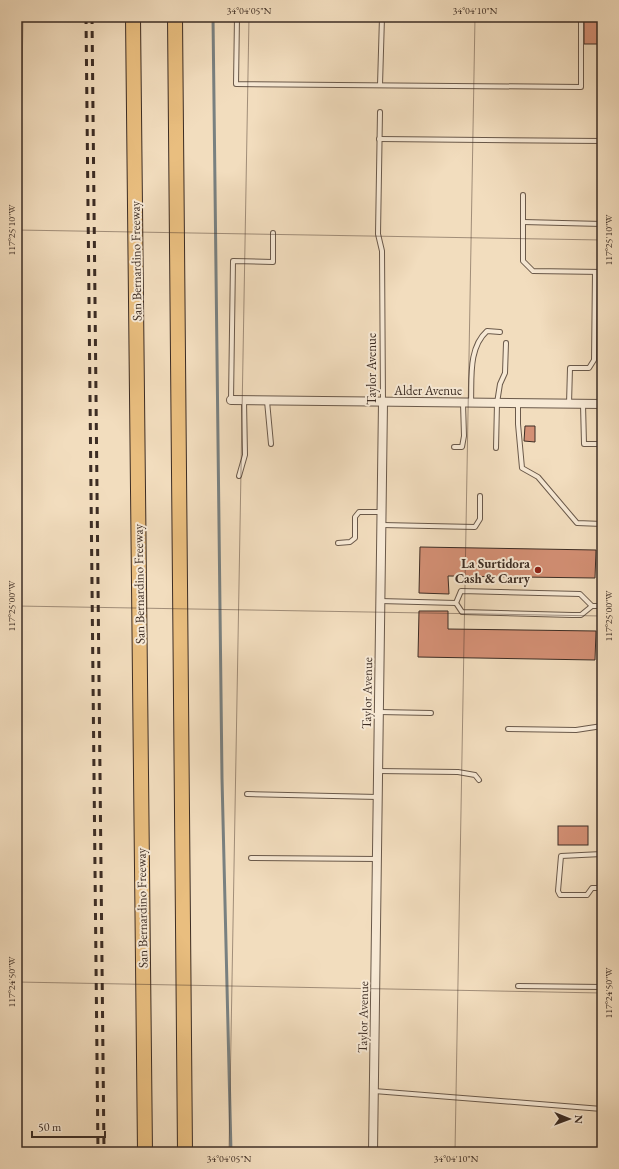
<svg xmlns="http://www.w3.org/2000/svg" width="619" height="1169" font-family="'EB Garamond',serif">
	<rect width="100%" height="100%" fill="#f2ddbe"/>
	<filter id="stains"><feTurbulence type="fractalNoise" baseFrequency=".005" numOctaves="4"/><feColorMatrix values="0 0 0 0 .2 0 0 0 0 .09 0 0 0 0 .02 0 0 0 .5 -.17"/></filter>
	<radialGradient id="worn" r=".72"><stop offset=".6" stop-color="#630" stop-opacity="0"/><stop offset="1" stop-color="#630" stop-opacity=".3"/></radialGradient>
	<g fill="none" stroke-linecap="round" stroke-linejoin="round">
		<polyline stroke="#798080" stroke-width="3" points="213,17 222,778 231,1152"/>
	</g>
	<g fill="#d38f74" stroke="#3d2d24">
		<polygon points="584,17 599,17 598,44 584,44"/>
		<polygon points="525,426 535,426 535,442 524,441"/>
		<polygon points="420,547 596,550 595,578 448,576 449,594 419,593"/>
		<polygon points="419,611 448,611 448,629 596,631 595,660 418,657"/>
		<rect x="558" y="826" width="30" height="19"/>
	</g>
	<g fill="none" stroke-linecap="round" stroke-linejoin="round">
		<defs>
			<g id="service">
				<polyline points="237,17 236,84 581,87 581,17"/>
				<polyline points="380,85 382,17"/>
				<polyline points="380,112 378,234 382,251 383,402"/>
				<polyline points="379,139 602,141"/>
				<polyline points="523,195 523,261 533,271 602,272"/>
				<polyline points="523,222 602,224"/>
				<polyline points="231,400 233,261 273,262 273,233"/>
				<polyline points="267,401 271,444"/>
				<path d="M 471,402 C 472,379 468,348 487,331 L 500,332"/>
				<polyline points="518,403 518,424 522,468 538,477 577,523 602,524"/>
				<polyline points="569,404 570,368 589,368 594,360 595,272"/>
				<polyline points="583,404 584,444 602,444"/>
				<polyline points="454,447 462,447 464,436 463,403"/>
				<polyline points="496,448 497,403 500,384 505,373 506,343"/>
				<polyline points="239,476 245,455 244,401"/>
				<polyline points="382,525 475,527 480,519 480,496"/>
				<polyline points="338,543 350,542 355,538 355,517 359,512 381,512"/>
				<polyline points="380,601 456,603 462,612 572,615 581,615 592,606 602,606"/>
				<polyline points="456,603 461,591 580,594 592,606"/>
				<polyline points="379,712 431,713"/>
				<polyline points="508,729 576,730 602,726"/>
				<polyline points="378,771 458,772 475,775 479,780"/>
				<polyline points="247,794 378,797"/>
				<polyline points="602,854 561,856 558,891 560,895 587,895 592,888 602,888"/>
				<polyline points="251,858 377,859"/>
				<polyline points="518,986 602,987"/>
				<polyline points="374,1091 602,1109"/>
			</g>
			<g id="minor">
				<polyline points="231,400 602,404"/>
				<polyline points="373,1152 383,402"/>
			</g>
			<g id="motorway">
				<polyline points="133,17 145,1152"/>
				<polyline points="175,17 185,1152"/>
			</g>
		</defs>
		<use href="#service" stroke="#6a594a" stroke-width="6"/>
		<use href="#minor" stroke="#6a594a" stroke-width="10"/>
		<use href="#motorway" stroke="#3d2d24" stroke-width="16"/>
		<use href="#service" stroke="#f7e9d5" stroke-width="4"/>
		<use href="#minor" stroke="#f7e9d5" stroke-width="8"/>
		<use href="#motorway" stroke="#e9be7f" stroke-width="14"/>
		<g stroke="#3d2d24" stroke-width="3" stroke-dasharray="7 7" stroke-linecap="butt">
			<polyline points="86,17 98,1152"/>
			<polyline points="92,17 104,1152"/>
		</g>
	</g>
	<path fill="none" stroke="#3d2d24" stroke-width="1" stroke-opacity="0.45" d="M 17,230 L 602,240M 17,367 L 23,17M 17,606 L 602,616M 17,982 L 602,993M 229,1152 L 249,17M 455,1152 L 475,17"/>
	<circle fill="#8f2418" stroke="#f7e9d5" stroke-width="1.5" cx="538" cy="570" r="4"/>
	<g text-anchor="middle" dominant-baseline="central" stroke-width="4" stroke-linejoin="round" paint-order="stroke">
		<g font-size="13" fill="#3d2d24" stroke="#f7e9d5">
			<text transform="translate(136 261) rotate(-91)">San Bernardino Freeway</text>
			<text transform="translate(371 369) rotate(-90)">Taylor Avenue</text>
			<text x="428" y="390">Alder Avenue</text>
			<text transform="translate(139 584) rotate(-91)">San Bernardino Freeway</text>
			<text transform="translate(367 693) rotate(-89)">Taylor Avenue</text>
			<text transform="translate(142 908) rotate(-91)">San Bernardino Freeway</text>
			<text transform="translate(363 1017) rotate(-89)">Taylor Avenue</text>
		</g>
		<g font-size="13" font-weight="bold" fill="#3d2d24" stroke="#f7e9d5" text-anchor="end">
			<text x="530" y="563">La Surtidora<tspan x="530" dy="15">Cash &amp; Carry</tspan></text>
		</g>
	</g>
	<rect width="619" height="1169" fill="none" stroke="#f2ddbe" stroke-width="44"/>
	<g transform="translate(569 1119) rotate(91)" stroke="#f7e9d5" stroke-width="3" paint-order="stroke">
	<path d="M0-3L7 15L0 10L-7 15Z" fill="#3d2d24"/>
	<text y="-6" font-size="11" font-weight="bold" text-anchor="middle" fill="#3d2d24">N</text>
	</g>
	<path d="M32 1131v6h73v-6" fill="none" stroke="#3d2d24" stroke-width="2"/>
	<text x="38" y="1131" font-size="12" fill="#3d2d24" stroke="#f7e9d5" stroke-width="3" paint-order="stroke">50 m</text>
	<rect x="22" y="22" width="575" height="1125" fill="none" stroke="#3d2d24" stroke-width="1.5"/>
	<g font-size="10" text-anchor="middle" fill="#3d2d24">
		<text x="249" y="14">34°04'05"N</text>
		<text x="475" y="14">34°04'10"N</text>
		<text transform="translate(11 230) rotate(-90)" y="4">117°25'10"W</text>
		<text transform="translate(608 240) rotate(-90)" y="4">117°25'10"W</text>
		<text transform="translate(11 606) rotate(-90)" y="4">117°25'00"W</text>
		<text transform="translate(608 616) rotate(-90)" y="4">117°25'00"W</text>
		<text transform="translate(11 982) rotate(-90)" y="4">117°24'50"W</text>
		<text transform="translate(608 993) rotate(-90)" y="4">117°24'50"W</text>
		<text x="229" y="1162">34°04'05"N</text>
		<text x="456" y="1162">34°04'10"N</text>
	</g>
	<rect width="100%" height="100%" filter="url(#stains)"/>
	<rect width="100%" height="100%" fill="url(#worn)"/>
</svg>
